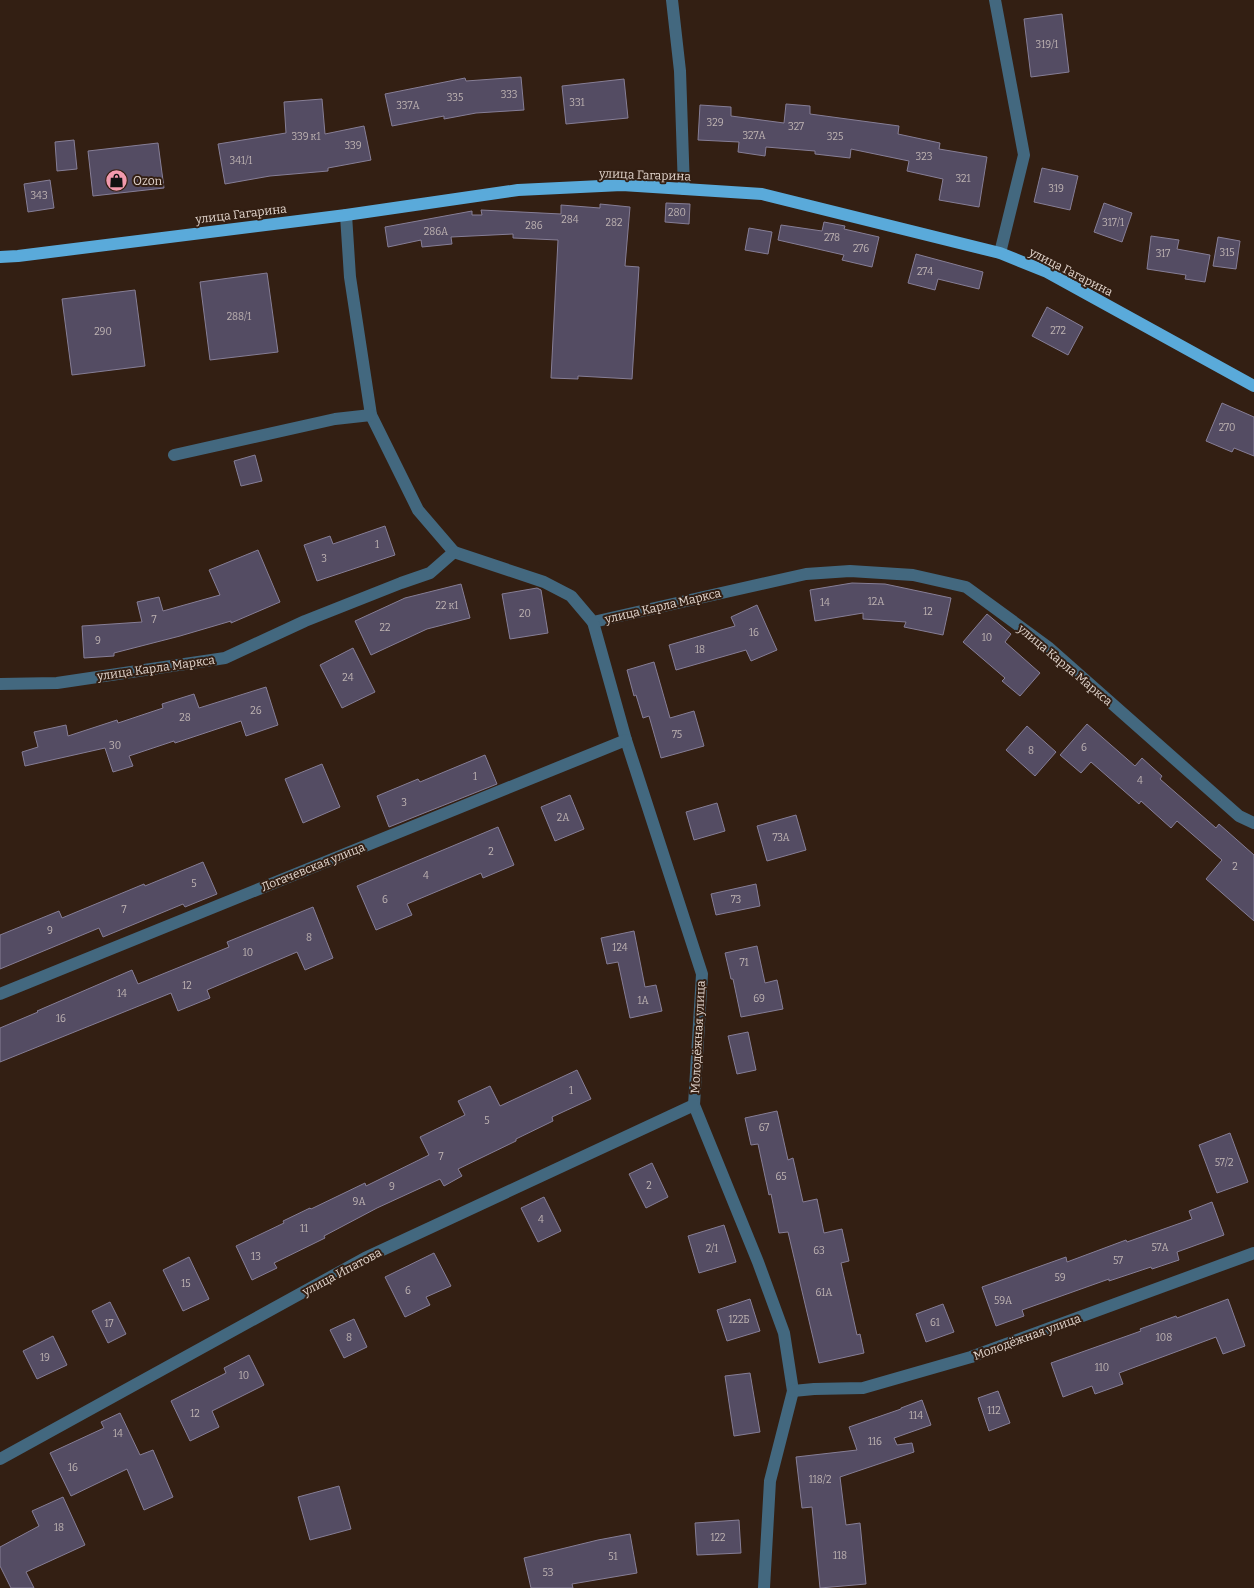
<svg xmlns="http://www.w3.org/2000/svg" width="1254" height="1588" font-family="Bitter,serif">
	<rect width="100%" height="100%" fill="#331f13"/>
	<g fill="#544c63" stroke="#867e96">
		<polygon points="1062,14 1069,72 1031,77 1024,19"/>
		<polygon points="521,77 524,110 476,113 444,119 444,116 392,126 385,94 465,78 466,81"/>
		<polygon points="624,79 628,118 566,124 562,86"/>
		<polygon points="322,99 325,134 364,126 371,160 328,168 328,171 270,176 225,184 218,144 286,133 284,102"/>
		<polygon points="786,104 810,106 810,114 899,126 898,134 940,143 939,149 987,157 979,207 939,200 943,179 907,171 909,161 851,149 850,158 815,154 815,151 766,147 765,156 738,152 739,142 698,140 700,105 731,107 731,116 784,123"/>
		<polygon points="74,140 77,169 57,171 55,142"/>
		<polygon points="158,143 164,188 93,196 88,151"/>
		<polygon points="1042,168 1078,176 1070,210 1034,202"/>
		<polygon points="50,180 54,208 28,212 24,184"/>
		<polygon points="666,203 690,204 689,224 665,222"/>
		<polygon points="1104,203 1132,213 1122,242 1094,232"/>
		<polygon points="600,204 630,207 625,266 639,267 632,379 578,376 578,379 551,378 558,240 513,238 513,234 451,237 452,244 422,247 421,240 388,247 385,227 472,211 472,215 482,215 481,210 561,214 561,205 600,208"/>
		<polygon points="824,222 845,226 844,229 879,237 872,267 842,260 844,255 778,240 781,225 822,231"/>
		<polygon points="749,228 772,232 768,254 745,250"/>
		<polygon points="1151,236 1179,240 1177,249 1210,255 1205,282 1185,279 1186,275 1147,269"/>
		<polygon points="1218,237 1240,241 1236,269 1213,266"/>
		<polygon points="916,254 983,272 979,289 938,279 935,290 908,283"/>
		<polygon points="267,273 278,352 210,360 200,282"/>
		<polygon points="135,290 145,366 72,375 62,299"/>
		<polygon points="1047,307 1083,327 1068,355 1032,336"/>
		<polygon points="1222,403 1254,417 1254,456 1234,448 1232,452 1206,441"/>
		<polygon points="255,455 262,481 241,486 234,461"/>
		<polygon points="385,526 395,555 317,581 304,545 330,536 333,544"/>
		<polygon points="258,550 280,602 231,623 231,621 180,636 114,653 114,656 84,658 82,626 142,622 137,602 159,597 163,611 220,595 209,570"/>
		<polygon points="852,583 885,584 951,598 943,635 904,627 906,622 863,619 863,613 815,621 810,590"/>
		<polygon points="461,584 470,618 427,629 371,655 355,621 405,598"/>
		<polygon points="537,588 541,590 548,633 510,639 502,594"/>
		<polygon points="757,605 777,650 751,661 746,650 676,670 669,645 735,626 731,617"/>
		<polygon points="987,614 1011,634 1005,642 1040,673 1020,696 1002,681 1005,678 963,642"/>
		<polygon points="353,648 375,692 342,708 320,665"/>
		<polygon points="654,662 670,718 694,711 704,746 661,758 649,716 643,718 636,695 634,696 627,670"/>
		<polygon points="266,687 278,725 246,736 241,721 175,743 174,741 129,756 133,766 113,772 105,748 25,766 22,752 38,747 34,732 66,725 68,736 117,720 118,723 163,708 162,704 194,694 199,708"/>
		<polygon points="1087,724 1135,766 1142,758 1162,776 1160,779 1216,828 1219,824 1254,855 1254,921 1206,879 1222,860 1177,821 1171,828 1141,801 1139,804 1091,762 1081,773 1060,755"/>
		<polygon points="1027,726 1056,752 1035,776 1006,750"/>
		<polygon points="485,755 497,784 389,827 377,796 418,779 420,782"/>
		<polygon points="322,764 340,807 303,823 285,779"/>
		<polygon points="570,795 584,829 555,841 541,807"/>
		<polygon points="717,803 725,831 694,840 686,812"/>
		<polygon points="796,815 806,850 767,861 757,826"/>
		<polygon points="498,827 514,865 483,878 481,873 407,904 412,915 376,930 357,886"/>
		<polygon points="203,862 217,894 185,907 183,904 103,937 99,928 0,969 0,935 59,911 62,918 144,884 145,886"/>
		<polygon points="756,884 760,906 716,915 711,894"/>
		<polygon points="313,907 333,958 305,970 297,952 207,990 210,998 178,1011 171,993 0,1062 0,1028 38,1012 37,1011 132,970 138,984 229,947 227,942"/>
		<polygon points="634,931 645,987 656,985 662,1011 630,1018 618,962 607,964 601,938"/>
		<polygon points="757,946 765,983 777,980 783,1009 741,1017 733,979 731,979 725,953"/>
		<polygon points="748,1032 756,1070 737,1074 728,1036"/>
		<polygon points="577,1070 591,1099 552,1117 553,1121 516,1139 516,1141 458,1169 462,1176 444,1186 440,1179 377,1208 324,1236 325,1238 274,1263 277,1268 252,1280 236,1246 284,1223 283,1221 310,1208 311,1209 365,1183 366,1186 429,1155 420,1137 465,1115 458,1101 490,1086 500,1106"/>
		<polygon points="777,1111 788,1160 793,1158 803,1202 817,1199 824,1233 842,1229 849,1261 841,1263 857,1335 860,1334 864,1353 819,1363 788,1232 779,1233 771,1194 769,1195 758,1144 751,1145 745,1118"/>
		<polygon points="1230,1133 1248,1182 1217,1193 1199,1145"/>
		<polygon points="652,1163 668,1197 646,1208 629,1174"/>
		<polygon points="544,1197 561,1231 538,1242 521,1208"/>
		<polygon points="1212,1202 1224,1235 1177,1252 1179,1260 1152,1269 1151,1267 1109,1281 1109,1279 1022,1310 1024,1316 996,1326 982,1287 1066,1257 1067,1262 1126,1240 1127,1242 1192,1219 1189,1211"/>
		<polygon points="724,1225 736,1262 699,1273 688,1236"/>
		<polygon points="434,1253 451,1286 426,1297 430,1305 405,1317 385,1277"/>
		<polygon points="189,1257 209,1299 183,1311 163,1270"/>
		<polygon points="750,1299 760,1331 727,1341 717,1310"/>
		<polygon points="1228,1299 1245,1346 1223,1354 1216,1337 1119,1373 1123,1384 1095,1394 1092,1386 1063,1397 1051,1363 1141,1331 1140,1329 1176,1316 1177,1318"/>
		<polygon points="110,1302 126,1334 108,1343 92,1311"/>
		<polygon points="943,1304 954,1332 926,1342 916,1314"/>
		<polygon points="354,1319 367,1347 344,1358 330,1330"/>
		<polygon points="53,1336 67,1365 37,1379 23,1351"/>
		<polygon points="249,1355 264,1385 212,1411 219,1427 190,1441 171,1401 226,1373 224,1368"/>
		<polygon points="750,1373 760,1432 734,1436 725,1376"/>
		<polygon points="998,1391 1010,1423 989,1431 978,1398"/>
		<polygon points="922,1400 931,1425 894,1438 897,1445 912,1443 914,1452 840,1477 846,1525 860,1523 866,1584 820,1588 812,1507 802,1508 796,1457 857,1450 849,1427 901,1409 901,1408"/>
		<polygon points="120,1413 140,1455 153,1450 173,1497 144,1510 127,1469 71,1496 50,1453 104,1428 101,1422"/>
		<polygon points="339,1486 351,1529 310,1540 298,1497"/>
		<polygon points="63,1497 85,1545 26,1572 34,1588 11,1588 0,1566 0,1547 39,1526 32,1511"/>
		<polygon points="739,1520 741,1553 697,1555 695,1523"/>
		<polygon points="630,1534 637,1573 572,1584 573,1588 531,1588 524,1558 598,1540"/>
	</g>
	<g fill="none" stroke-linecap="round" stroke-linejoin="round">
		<g stroke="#43687f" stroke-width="12">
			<polyline points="672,0 680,71 684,189"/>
			<polyline points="995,0 1024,155 1000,253"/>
			<polyline points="346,215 350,277 371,415 418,510 454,552"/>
			<polyline points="174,455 335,419 371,415"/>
			<polyline points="454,552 544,582 571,596 593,622 806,574 850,571 913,575 966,587 1048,647 1239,816 1254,823"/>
			<polyline points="593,622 626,740 702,974 694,1105 758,1262 784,1333 793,1391 770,1481 764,1588"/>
			<polyline points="0,684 57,683 225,658 305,621 401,583 430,573 454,552"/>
			<polyline points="0,994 626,740"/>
			<polyline points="793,1391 814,1389 863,1388 971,1357 1254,1253"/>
			<polyline points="0,1459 365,1258 694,1105"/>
		</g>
		<polyline stroke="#5aaada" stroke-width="12" points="0,257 18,256 346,215 518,190 622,185 762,194 1000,253 1047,272 1254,386"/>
	</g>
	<defs>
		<symbol id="shop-disc" viewBox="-11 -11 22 22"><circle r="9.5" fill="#f29aad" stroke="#331f13"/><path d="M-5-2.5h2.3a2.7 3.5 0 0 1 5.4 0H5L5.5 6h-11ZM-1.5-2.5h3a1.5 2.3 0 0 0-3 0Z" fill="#111"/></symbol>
	</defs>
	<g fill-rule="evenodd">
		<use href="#shop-disc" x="104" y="168" width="25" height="25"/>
	</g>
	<g text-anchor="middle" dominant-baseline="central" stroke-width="4" stroke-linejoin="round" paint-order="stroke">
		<g font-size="10" fill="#beb3b2">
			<text x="1047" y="45">319/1</text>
			<text x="509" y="95">333</text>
			<text x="455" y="98">335</text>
			<text x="577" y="103">331</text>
			<text x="408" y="106">337А</text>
			<text x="715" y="123">329</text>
			<text x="796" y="127">327</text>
			<text x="754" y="136">327А</text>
			<text x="306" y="137">339 к1</text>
			<text x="835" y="137">325</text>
			<text x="353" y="146">339</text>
			<text x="924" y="157">323</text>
			<text x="241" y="161">341/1</text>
			<text x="963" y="179">321</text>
			<text x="1056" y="189">319</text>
			<text x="39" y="196">343</text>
			<text x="677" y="213">280</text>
			<text x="570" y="220">284</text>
			<text x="614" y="223">282</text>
			<text x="1113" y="223">317/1</text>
			<text x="534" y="226">286</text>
			<text x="436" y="232">286А</text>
			<text x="832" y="238">278</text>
			<text x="861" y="249">276</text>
			<text x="1227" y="253">315</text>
			<text x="1163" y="254">317</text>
			<text x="925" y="272">274</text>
			<text x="239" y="317">288/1</text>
			<text x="1058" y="331">272</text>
			<text x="103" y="332">290</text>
			<text x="1227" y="428">270</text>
			<text x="377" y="545">1</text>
			<text x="324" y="559">3</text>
			<text x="876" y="602">12А</text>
			<text x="825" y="603">14</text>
			<text x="447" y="606">22 к1</text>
			<text x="928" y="612">12</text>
			<text x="525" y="614">20</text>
			<text x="154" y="620">7</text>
			<text x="385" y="628">22</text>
			<text x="754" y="633">16</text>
			<text x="987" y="638">10</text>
			<text x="98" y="641">9</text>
			<text x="700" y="650">18</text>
			<text x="348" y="678">24</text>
			<text x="256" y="711">26</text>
			<text x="185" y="718">28</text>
			<text x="677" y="735">75</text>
			<text x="115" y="746">30</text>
			<text x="1084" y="748">6</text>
			<text x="1031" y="751">8</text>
			<text x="475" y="777">1</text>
			<text x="1140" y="781">4</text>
			<text x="404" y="803">3</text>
			<text x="563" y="818">2А</text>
			<text x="781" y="838">73А</text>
			<text x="491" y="852">2</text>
			<text x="1235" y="867">2</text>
			<text x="426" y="876">4</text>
			<text x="194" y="884">5</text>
			<text x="385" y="900">6</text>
			<text x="736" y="900">73</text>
			<text x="124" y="910">7</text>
			<text x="50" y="931">9</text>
			<text x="309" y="938">8</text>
			<text x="620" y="948">124</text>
			<text x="248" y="953">10</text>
			<text x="744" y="963">71</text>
			<text x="187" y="986">12</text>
			<text x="122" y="994">14</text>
			<text x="759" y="999">69</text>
			<text x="643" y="1001">1А</text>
			<text x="61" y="1019">16</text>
			<text x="571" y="1091">1</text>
			<text x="487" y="1121">5</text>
			<text x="764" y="1128">67</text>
			<text x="441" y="1157">7</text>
			<text x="1224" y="1163">57/2</text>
			<text x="781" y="1177">65</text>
			<text x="649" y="1186">2</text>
			<text x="392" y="1187">9</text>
			<text x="359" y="1202">9А</text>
			<text x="541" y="1220">4</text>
			<text x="304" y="1229">11</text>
			<text x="1160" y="1248">57А</text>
			<text x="712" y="1249">2/1</text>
			<text x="819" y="1251">63</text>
			<text x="256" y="1257">13</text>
			<text x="1118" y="1261">57</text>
			<text x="1060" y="1278">59</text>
			<text x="186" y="1284">15</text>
			<text x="408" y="1291">6</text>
			<text x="824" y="1293">61А</text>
			<text x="1003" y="1301">59А</text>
			<text x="739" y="1320">122Б</text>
			<text x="935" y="1323">61</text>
			<text x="109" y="1324">17</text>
			<text x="349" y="1338">8</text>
			<text x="1164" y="1338">108</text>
			<text x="45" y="1358">19</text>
			<text x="1102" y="1368">110</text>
			<text x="244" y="1376">10</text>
			<text x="994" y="1411">112</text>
			<text x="195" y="1414">12</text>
			<text x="916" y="1416">114</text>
			<text x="118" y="1434">14</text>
			<text x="875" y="1442">116</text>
			<text x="73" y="1468">16</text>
			<text x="820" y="1480">118/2</text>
			<text x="59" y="1528">18</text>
			<text x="718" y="1538">122</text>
			<text x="840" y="1556">118</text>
			<text x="613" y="1557">51</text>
			<text x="548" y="1573">53</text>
		</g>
		<g font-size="12" fill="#e2d5cd" stroke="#331f13">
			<text transform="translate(645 175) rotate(2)">улица Гагарина</text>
			<text transform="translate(241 214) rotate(-7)">улица Гагарина</text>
			<text transform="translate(1071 272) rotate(27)">улица Гагарина</text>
			<text transform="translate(663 606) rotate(-13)">улица Карла Маркса</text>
			<text transform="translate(1065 665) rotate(40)">улица Карла Маркса</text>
			<text transform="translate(156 668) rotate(-8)">улица Карла Маркса</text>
			<text transform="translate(313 867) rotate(-22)">Логачевская улица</text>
			<text transform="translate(698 1037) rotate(-87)">Молодёжная улица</text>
			<text transform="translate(342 1272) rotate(-28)">улица Ипатова</text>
			<text transform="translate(1027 1337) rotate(-20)">Молодёжная улица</text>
		</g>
		<g font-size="12" fill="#e2d5cd" stroke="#331f13" text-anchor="start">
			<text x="133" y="181">Ozon</text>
		</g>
	</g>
</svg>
